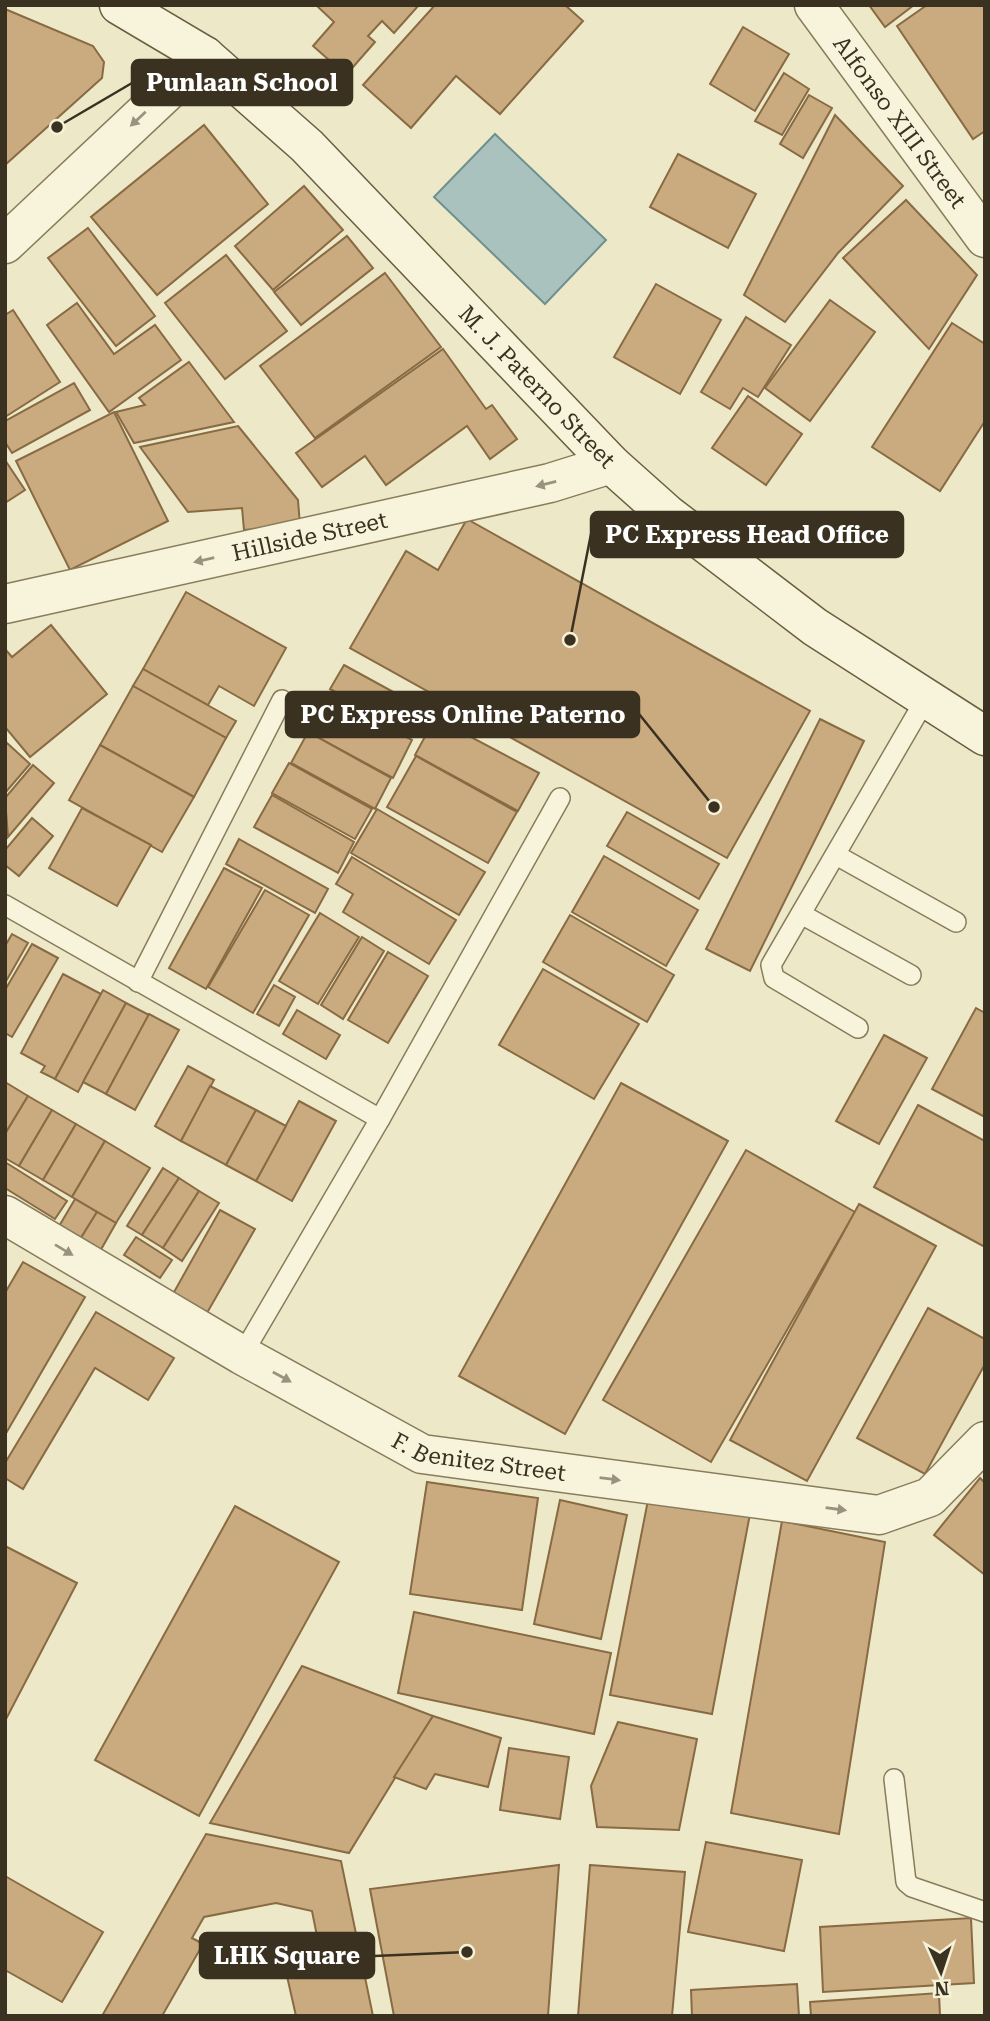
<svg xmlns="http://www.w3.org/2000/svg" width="990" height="2021" font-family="'Roboto Serif',serif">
	<rect width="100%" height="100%" fill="#ede9c8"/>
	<polygon fill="#a9c2be" stroke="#6f908e" stroke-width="2" points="495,134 606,240 545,304 434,197"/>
	<g fill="#caab7f" stroke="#886a43" stroke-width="2">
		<polygon points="316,5 419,5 394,33 382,21 368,36 375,42 346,75 313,46 334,22"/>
		<polygon points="435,5 565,5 583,21 500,114 456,76 411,128 363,85"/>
		<polygon points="869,5 914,5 885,27"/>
		<polygon points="927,5 985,5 985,131 973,139 897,26"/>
		<polygon points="5,9 93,46 104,62 102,78 5,165"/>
		<polygon points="743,27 789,54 755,111 710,84"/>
		<polygon points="784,73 809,89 782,135 755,121"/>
		<polygon points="809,95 832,108 803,158 780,144"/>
		<polygon points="835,115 903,186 838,253 785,322 744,295"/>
		<polygon points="204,125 268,204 157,295 91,217"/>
		<polygon points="678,154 756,194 728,248 650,207"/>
		<polygon points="304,186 343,230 273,290 235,246"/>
		<polygon points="906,200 977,275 929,349 843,258"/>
		<polygon points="88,228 155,316 116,346 48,258"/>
		<polygon points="347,236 373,268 301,325 274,292"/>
		<polygon points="226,255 287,331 225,379 165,303"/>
		<polygon points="385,273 441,347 315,438 260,366"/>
		<polygon points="656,284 721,320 680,394 614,357"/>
		<polygon points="830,300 875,332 810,421 765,388"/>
		<polygon points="77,303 114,354 155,325 181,360 109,412 47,325"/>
		<polygon points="13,310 60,382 5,417 5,315"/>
		<polygon points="746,317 791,345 758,397 743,388 730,409 701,392"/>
		<polygon points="952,323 985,344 985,421 940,491 872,447"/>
		<polygon points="443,349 486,409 492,405 517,439 490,459 467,426 386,485 365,456 322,487 296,453"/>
		<polygon points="189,362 234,422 134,443 116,412 145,405 139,398"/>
		<polygon points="74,383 90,410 12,453 5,442 5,421"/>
		<polygon points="748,396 802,434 766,485 712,448"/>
		<polygon points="114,412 168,521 70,570 16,461"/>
		<polygon points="238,426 298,500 300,525 244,530 242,508 188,512 140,447"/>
		<polygon points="5,460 25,490 5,503"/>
		<polygon points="467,519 810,711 727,858 350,648 406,551 438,570"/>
		<polygon points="186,592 286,648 254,706 219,686 208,705 143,669"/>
		<polygon points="51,625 107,694 30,757 5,727 5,649 12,657"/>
		<polygon points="344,665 428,711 415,736 330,689"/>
		<polygon points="143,669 236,721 226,738 133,686"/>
		<polygon points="133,686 226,738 194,797 100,745"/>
		<polygon points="329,696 412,740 393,778 308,732"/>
		<polygon points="435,718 539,773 518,811 415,755"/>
		<polygon points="820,719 864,741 750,971 706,949"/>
		<polygon points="308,732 391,778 375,809 291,763"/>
		<polygon points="7,743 30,764 5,793 5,746"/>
		<polygon points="100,745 194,797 162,852 69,800"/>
		<polygon points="416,756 517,812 488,863 387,807"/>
		<polygon points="289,763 372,809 355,839 272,793"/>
		<polygon points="33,765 54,783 8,837 5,798"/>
		<polygon points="272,795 354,842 338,873 254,827"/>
		<polygon points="82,808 151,845 117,906 49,868"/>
		<polygon points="377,809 485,872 459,915 351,853"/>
		<polygon points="627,812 719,864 699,899 607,846"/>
		<polygon points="32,818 53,836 19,876 5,865 5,850"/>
		<polygon points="239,839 328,889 315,913 226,864"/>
		<polygon points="604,856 698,910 666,966 572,912"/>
		<polygon points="352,857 456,920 429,964 343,912 353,894 336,884"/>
		<polygon points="224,868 262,888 206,989 169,968"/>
		<polygon points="265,890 309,915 253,1013 208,987"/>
		<polygon points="320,913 359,937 318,1004 279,981"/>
		<polygon points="570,915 674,975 647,1022 543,962"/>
		<polygon points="12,934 28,943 5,983 5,946"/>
		<polygon points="362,937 384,951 343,1019 321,1005"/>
		<polygon points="32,944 58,958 12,1037 5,1033 5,990"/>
		<polygon points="388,952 428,976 388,1043 348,1020"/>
		<polygon points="543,969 639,1024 594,1099 499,1045"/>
		<polygon points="63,974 101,994 55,1079 41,1072 45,1066 21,1053"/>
		<polygon points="274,985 295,997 279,1026 257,1014"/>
		<polygon points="103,990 126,1003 78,1092 55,1079"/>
		<polygon points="126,1003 149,1015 106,1094 83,1082"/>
		<polygon points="976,1008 985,1013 985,1117 932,1089"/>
		<polygon points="297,1010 340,1035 326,1059 283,1034"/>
		<polygon points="149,1014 179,1030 135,1110 106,1094"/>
		<polygon points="884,1035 927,1058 879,1144 836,1121"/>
		<polygon points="188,1066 214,1080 181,1141 155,1126"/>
		<polygon points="5,1082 28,1096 5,1134"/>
		<polygon points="621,1083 728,1141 565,1434 459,1376"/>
		<polygon points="210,1086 256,1110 226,1165 181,1141"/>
		<polygon points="28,1096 52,1110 19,1166 5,1158 5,1134"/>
		<polygon points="299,1101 336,1121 292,1201 256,1181"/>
		<polygon points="918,1105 985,1141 985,1247 874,1187"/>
		<polygon points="52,1110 76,1124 43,1180 19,1166"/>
		<polygon points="256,1110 286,1126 256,1181 226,1165"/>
		<polygon points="76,1124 105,1141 72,1197 43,1180"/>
		<polygon points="105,1141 150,1168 116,1223 72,1197"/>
		<polygon points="746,1150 855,1212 711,1462 603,1400"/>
		<polygon points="5,1162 67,1201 55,1219 5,1188"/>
		<polygon points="163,1168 179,1178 142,1235 127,1226"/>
		<polygon points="179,1178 199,1191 163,1248 142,1235"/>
		<polygon points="199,1191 219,1203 182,1261 163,1248"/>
		<polygon points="75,1199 97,1212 79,1241 58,1228"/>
		<polygon points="859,1204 936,1246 807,1481 730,1440"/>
		<polygon points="220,1210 255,1229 203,1320 169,1301"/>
		<polygon points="97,1212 116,1223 99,1253 79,1241"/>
		<polygon points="136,1237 172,1260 160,1278 124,1255"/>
		<polygon points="23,1262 85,1297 5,1435 5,1293"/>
		<polygon points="928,1308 985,1339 985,1364 925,1474 857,1438"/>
		<polygon points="96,1312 174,1358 148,1400 95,1368 23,1489 5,1478 5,1463"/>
		<polygon points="980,1478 985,1483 985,1575 934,1535"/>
		<polygon points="427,1482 538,1498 522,1610 410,1594"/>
		<polygon points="649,1495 750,1514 712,1714 610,1695"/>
		<polygon points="560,1500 627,1515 601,1639 534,1624"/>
		<polygon points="235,1506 339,1562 199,1816 95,1760"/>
		<polygon points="782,1521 885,1542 839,1834 731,1813"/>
		<polygon points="5,1546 77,1583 5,1721"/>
		<polygon points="414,1612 611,1653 594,1734 398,1693"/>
		<polygon points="302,1666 433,1716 349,1853 210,1823"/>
		<polygon points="433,1716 501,1738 488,1787 435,1774 426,1789 394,1777"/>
		<polygon points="618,1722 697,1739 679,1830 597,1827 591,1786"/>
		<polygon points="509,1748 569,1757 560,1819 500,1810"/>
		<polygon points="206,1834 341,1861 373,2016 296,2016 282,1954 319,1946 312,1911 276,1903 204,1917 192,1938 203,1944 162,2016 102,2016"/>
		<polygon points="706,1842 802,1860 784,1951 688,1932"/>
		<polygon points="559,1865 548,2016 394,2016 370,1889"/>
		<polygon points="590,1865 685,1872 672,2016 578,2016"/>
		<polygon points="5,1876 103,1932 62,2002 5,1970"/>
		<polygon points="971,1918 974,1983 823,1992 820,1927"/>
		<polygon points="797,1984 799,2016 692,2016 691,1990"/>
		<polygon points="939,1993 940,2016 811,2016 810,2002"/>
	</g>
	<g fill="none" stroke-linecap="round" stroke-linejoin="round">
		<defs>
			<g id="service">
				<polyline points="836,855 956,922"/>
				<polyline points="5,905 380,1119"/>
				<polyline points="801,914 911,975"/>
				<polyline points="138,982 282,700"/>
				<polyline points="858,1028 774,978 771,965 925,700"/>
				<polyline points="242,1355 380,1119 560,798"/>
				<polyline points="894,1779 906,1882 912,1887 985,1912"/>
			</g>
			<g id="minor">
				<path id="s1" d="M 814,5 L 985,238"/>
				<polyline points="5,244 205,56"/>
				<path id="s2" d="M 5,604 L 550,483 L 611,464"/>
				<path id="s3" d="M 5,1215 L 242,1355 L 422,1454 L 879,1515 L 930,1497 L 985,1441"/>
			</g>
			<g id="secondary">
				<path id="s4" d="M 119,5 L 205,56 L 307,146 L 611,464 L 667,514 L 815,627 L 985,736"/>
			</g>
		</defs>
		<use href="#service" stroke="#897c5d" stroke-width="22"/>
		<use href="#minor" stroke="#897c5d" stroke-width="41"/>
		<use href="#secondary" stroke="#6b5d40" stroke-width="41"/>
		<use href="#service" stroke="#f8f4db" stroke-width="19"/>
		<use href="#minor" stroke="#f8f4db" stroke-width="38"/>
		<use href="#secondary" stroke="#f8f4db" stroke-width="38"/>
	</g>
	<defs><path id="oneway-solid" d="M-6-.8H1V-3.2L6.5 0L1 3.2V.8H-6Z" transform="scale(1.75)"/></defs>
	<g fill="#99927e">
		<use href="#oneway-solid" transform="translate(138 119) rotate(137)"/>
		<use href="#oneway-solid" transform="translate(546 484) rotate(166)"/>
		<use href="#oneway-solid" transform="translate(204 560) rotate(167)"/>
		<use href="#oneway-solid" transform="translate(64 1250) rotate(31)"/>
		<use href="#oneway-solid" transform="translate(282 1377) rotate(29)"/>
		<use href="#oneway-solid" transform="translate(610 1479) rotate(7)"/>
		<use href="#oneway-solid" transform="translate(836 1509) rotate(8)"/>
	</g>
	<g text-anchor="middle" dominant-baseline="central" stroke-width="6" stroke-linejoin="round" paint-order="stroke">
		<g font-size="23" fill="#3a3120" stroke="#f5f2d7">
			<text stroke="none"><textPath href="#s1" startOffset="145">Alfonso XIII Street</textPath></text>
			<text stroke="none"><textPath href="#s4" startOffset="569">M. J. Paterno Street</textPath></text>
			<text stroke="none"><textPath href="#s2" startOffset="312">Hillside Street</textPath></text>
			<text stroke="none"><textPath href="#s3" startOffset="537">F. Benitez Street</textPath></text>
		</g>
	</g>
	<path fill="none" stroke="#3a3120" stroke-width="2.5" d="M57 127L132 83M570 640L591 534M714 807L639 714M467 1952L374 1956"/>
	<g fill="#3a3120" stroke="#f5f2d7" stroke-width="2.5">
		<circle cx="57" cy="127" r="7"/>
		<circle cx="570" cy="640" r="7"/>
		<circle cx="714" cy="807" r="7"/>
		<circle cx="467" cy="1952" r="7"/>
	</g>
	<g fill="#3a3120" stroke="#3a3120" stroke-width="2.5">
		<rect x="132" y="60" width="220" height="45" rx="7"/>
		<rect x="591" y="512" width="312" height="45" rx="7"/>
		<rect x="286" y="692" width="353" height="45" rx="7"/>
		<rect x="200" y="1933" width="174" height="45" rx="7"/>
	</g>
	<g font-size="24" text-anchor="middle" font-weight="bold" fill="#fff">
		<text x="242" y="91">Punlaan School</text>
		<text x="747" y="543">PC Express Head Office</text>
		<text x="463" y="723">PC Express Online Paterno</text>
		<text x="287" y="1964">LHK Square</text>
	</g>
	<rect width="990" height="2021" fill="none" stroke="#3a3120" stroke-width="14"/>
	<g transform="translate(941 1972) rotate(177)" stroke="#f5f2d7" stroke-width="5" paint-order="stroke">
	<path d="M0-5L12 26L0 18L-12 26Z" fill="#3a3120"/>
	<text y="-10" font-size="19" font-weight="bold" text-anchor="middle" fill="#3a3120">N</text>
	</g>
</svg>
